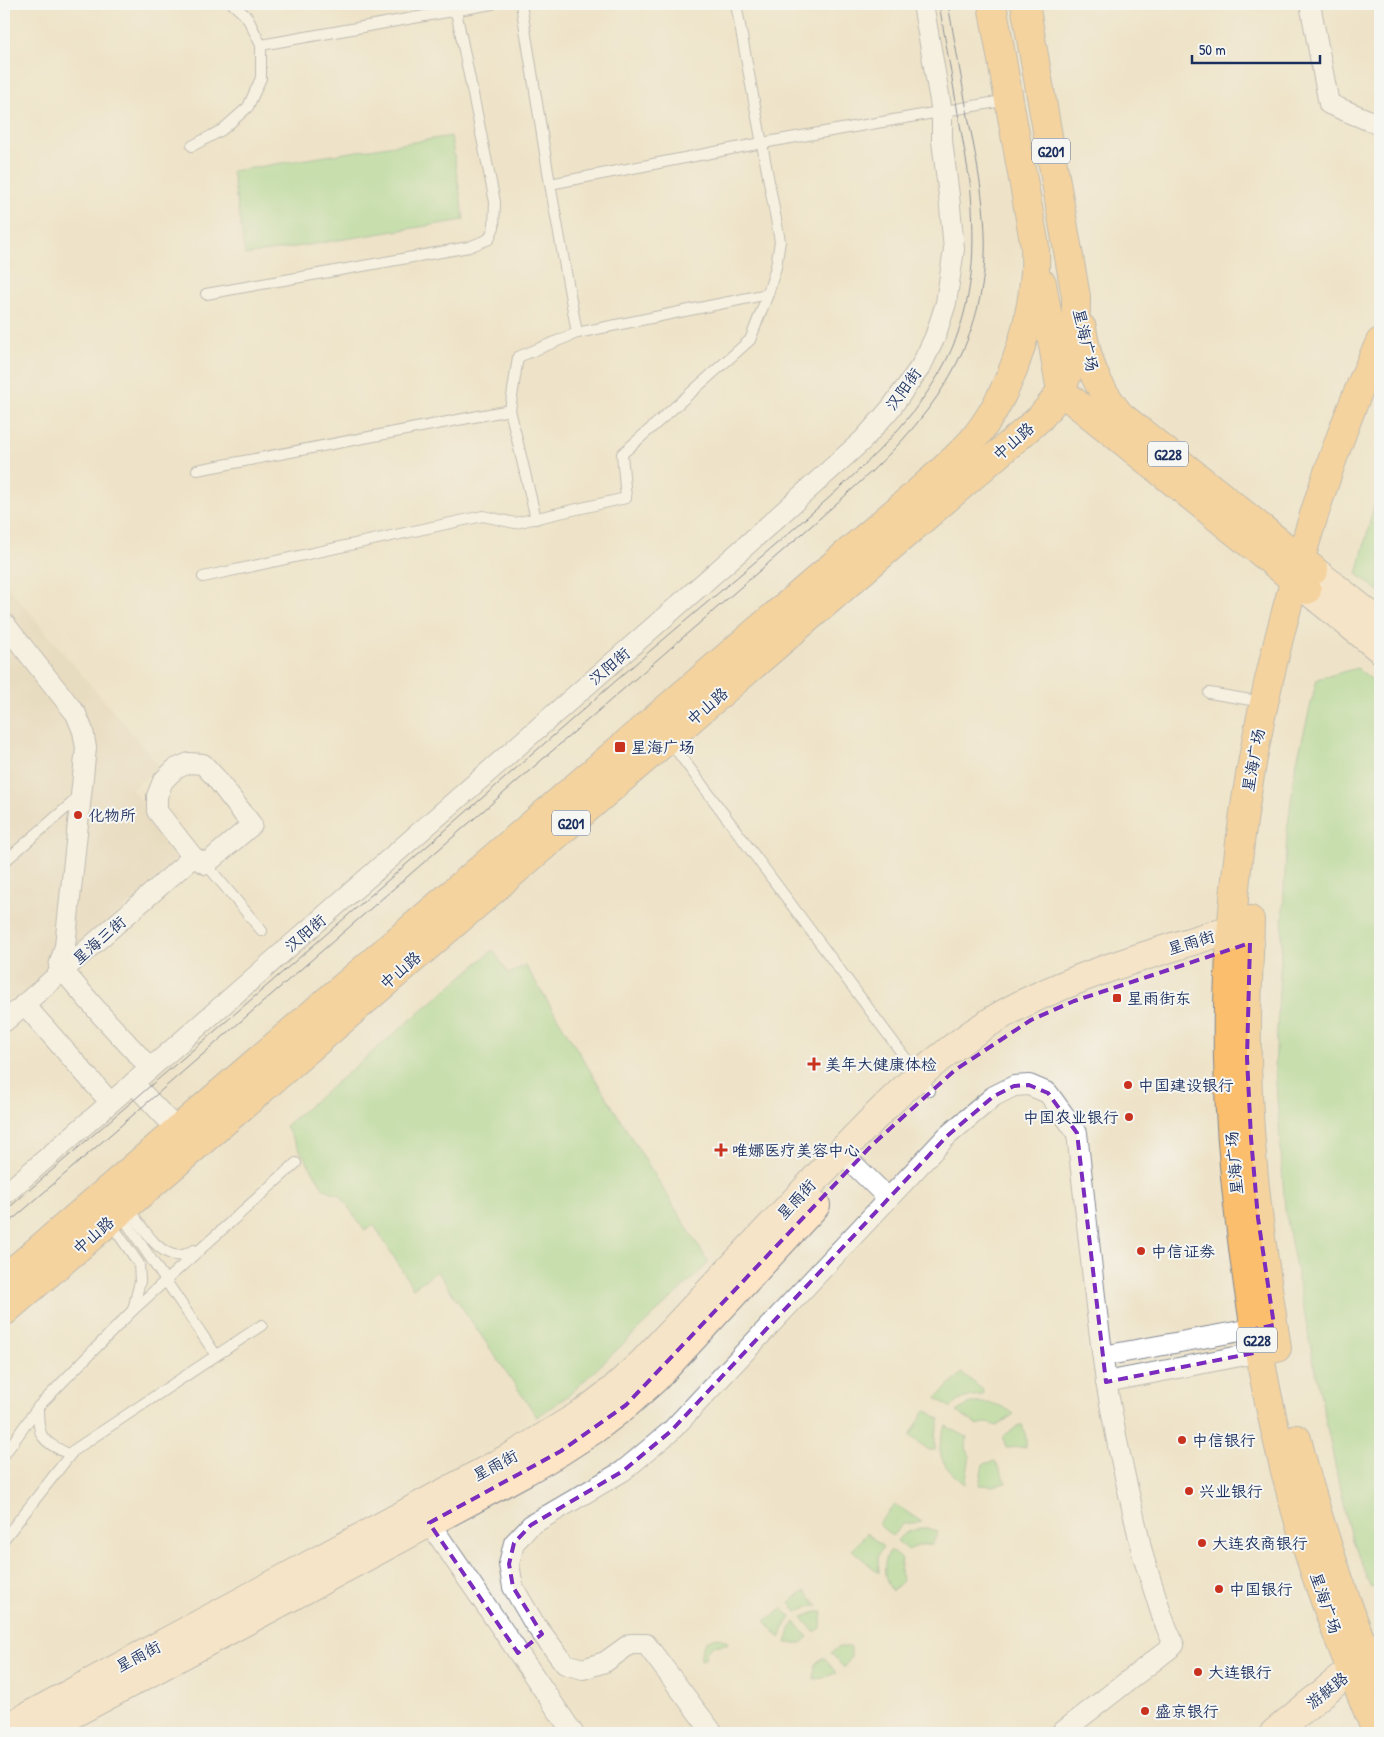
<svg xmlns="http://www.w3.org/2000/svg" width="1384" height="1737" font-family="'Patrick Hand','LXGW WenKai TC',sans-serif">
	<rect width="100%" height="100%" fill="#f6f6f2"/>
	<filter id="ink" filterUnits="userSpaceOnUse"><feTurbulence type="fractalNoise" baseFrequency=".02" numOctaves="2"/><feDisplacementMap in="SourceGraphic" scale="10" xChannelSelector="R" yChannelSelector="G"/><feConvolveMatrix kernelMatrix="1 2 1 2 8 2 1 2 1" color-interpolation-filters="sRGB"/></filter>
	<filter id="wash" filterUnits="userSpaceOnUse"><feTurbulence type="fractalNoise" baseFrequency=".0096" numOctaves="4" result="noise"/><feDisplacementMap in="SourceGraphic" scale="20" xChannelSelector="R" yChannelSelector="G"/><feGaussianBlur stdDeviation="1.12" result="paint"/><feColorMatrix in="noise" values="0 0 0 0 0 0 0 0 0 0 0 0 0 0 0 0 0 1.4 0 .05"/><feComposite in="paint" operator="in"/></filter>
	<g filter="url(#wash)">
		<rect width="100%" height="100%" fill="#eee3c8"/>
		<polygon fill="#e1d2b6" points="4,582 160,767 131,789 174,842 177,850 177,857 174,864 4,1015"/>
		<g fill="#99d88d" stroke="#5a8476">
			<polygon points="451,136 464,220 245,255 232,171"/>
			<polygon points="1380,481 1380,592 1357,574"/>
			<polygon points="1357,668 1380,686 1380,1589 1370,1587 1347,1523 1315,1369 1285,1210 1275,1069 1287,833 1295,769 1317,679"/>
			<polygon points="493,950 509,974 525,965 709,1263 569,1395 537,1417 437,1271 413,1288 374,1225 364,1230 340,1195 324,1189 285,1126"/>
			<path d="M 962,1373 L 983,1390 L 982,1395 C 969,1396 960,1398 951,1408 L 936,1398 Z"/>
			<path d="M 971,1403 C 991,1403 998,1402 1014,1414 L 997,1426 C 990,1423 985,1422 978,1425 L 957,1412 Z"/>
			<polygon points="925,1410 940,1419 935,1435 935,1450 929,1450 910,1436"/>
			<polygon points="1022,1424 1026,1437 1026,1447 1006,1448 1003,1436"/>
			<path d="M 946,1426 L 967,1437 L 966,1448 L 970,1456 L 965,1484 C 942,1467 933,1453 946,1426 Z"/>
			<polygon points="995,1461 1006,1483 992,1486 979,1485 983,1464"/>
			<polygon points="895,1504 922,1522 903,1524 892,1536 878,1524"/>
			<path d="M 921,1528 L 928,1528 L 938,1532 L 932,1544 L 920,1545 L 908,1550 L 897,1541 C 903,1532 911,1531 921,1528 Z"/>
			<polygon points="867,1533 883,1547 878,1556 879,1573 852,1550"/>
			<path d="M 890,1550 L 902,1559 L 900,1572 L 903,1581 L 892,1591 C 883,1578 882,1563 890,1550 Z"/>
			<polygon points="805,1591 818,1606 807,1607 797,1612 790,1602"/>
			<polygon points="782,1608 791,1617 783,1630 780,1638 765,1621"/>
			<polygon points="816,1612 823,1612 821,1628 814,1632 802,1617"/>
			<polygon points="795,1622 808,1637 801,1643 786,1643 790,1629"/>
			<path d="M 718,1637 L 728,1642 L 727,1644 L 711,1646 L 706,1653 L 705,1659 L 701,1660 C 700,1647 705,1639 718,1637 Z"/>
			<polygon points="839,1647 851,1647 851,1657 844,1668 831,1653"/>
			<polygon points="824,1657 836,1673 822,1678 814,1679 815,1664"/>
		</g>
	</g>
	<g filter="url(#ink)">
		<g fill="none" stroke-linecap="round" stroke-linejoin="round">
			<defs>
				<g id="lane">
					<polyline points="521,4 550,184 762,143 1008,100"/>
					<polyline points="261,45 492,4"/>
					<polyline points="192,146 222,130 248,107 261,78 261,45 247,17 233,4"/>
					<polyline points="550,184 577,333 768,294 776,267 780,241 736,4"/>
					<polyline points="206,294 469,247 489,239 494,227 495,202 456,11"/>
					<polyline points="510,410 536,519"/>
					<polyline points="197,470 510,410 518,357 577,333"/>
					<polyline points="203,577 483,516 515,523 626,498 622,454 750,340 768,294"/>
					<polyline points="1209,693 1263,702"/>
					<polyline points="668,739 930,1091"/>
					<polyline points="4,862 80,796"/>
					<polyline points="206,864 262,931"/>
					<path d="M 127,1206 C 139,1222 159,1260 183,1255 C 187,1254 190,1251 194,1250"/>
					<polyline points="120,1213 216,1355"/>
					<polyline points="110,1222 139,1264 140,1281 133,1310"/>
					<path d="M 38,1407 C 38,1440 42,1440 70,1455"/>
					<polyline points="4,1455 38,1407 133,1310 296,1163"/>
					<polyline points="4,1539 74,1450 262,1325"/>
				</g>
				<g id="street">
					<polyline points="1310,4 1329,104 1380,125"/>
					<polyline points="4,623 76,714 83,731 86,748 65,946 59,966 102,1016 150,1068"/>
					<polygon points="189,763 203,764 215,777 252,825 206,864 193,857 157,811 157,796 163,781 175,769"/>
					<polyline points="24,1004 110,1102"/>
					<polyline points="4,1022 193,857"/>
					<polyline points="133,1083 186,1139"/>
					<polyline points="841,1152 888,1198"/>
					<polyline points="4,1195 176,1046 740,551 863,440 891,408 921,366 935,337 946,303 954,249 949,196 942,141 942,112 923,4"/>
					<polyline points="1103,1356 1268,1326"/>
					<polyline points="1106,1382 1271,1350"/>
					<polyline points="422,1512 573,1733"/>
					<polyline points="713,1733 646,1644 630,1644 605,1662 583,1669 565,1664 534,1623 513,1587 509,1564 514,1543 531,1525 623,1471 671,1431 947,1136 994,1096 1014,1086 1029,1085 1048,1093 1077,1133 1096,1306 1106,1382 1118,1446 1143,1556 1163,1619 1174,1645 1061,1733"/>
				</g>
				<g id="secondary">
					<polyline points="1316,572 1380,623"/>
					<polyline points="1311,593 1380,649"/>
					<path d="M 4,1729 L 516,1454 L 583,1413 L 613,1390 L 643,1362 C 696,1305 749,1249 803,1192 C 868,1123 936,1047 1022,1004 C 1088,971 1161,951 1231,929 L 1250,943"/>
					<polyline points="37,1733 526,1471 561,1451 595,1429 626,1405 656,1378 816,1205"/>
					<polyline points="1274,1733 1380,1646"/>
				</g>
				<g id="highway">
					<polyline points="1042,283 1061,391 1307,590"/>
					<path d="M 1082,328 C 1088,365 1096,385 1120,415 L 1314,570"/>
					<path d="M 1250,920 C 1249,966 1246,1011 1247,1057 C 1248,1155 1262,1251 1277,1348"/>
					<path d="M 4,1279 L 917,493 C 936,476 956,459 973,440 C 1008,397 1029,336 1034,281 C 1036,270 1035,258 1035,247 L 992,4"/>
					<path d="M 4,1312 L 1040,418 C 1047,409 1056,400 1061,390 C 1075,361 1076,328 1076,297 L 1025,4"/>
					<path d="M 1297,1439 C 1318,1525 1348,1608 1380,1691"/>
					<path d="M 1377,1733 C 1351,1671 1326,1609 1306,1545 C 1280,1462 1262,1377 1249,1292 C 1234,1187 1224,1082 1229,976 C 1234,844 1257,713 1293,586 C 1316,503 1343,421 1380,342"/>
				</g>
			</defs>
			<use href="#lane" stroke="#848993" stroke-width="12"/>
			<use href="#street" stroke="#848993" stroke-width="22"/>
			<use href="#secondary" stroke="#848993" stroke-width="30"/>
			<use href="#highway" stroke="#848993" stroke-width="30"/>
			<use href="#lane" stroke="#fff" stroke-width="10"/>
			<use href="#street" stroke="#fff" stroke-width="20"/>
			<use href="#secondary" stroke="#fde5c5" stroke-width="28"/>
			<use href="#highway" stroke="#fabe6d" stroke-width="28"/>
			<g stroke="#1b2f5e" stroke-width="1">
				<path d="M 4,1212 C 74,1151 144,1091 215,1031 C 360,905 505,778 650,651 C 707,602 766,554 822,504 C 869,462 917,417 946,361 C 975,304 976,245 970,182 L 939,4"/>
				<path d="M 4,1227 L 810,527 C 851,490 895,454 928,409 C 953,376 972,338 980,297 C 993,237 979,174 968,116 C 961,79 955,41 948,4"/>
			</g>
		</g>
	</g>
	<path d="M0 0H1384V1737H0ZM 1250,943 L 1247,1058 L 1251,1138 L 1258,1218 L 1274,1325 L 1255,1329 L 1259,1352 L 1106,1382 L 1077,1133 L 1048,1093 L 1029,1085 L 1014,1086 L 994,1096 L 947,1136 L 671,1431 L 623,1471 L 531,1525 L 514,1543 L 509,1564 L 513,1587 L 542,1634 L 518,1653 L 429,1523 L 561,1451 L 626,1405 L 872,1145 L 955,1070 L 1031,1020 L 1074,1001 Z" fill="#eee3c8" fill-opacity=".55" fill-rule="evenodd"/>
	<path fill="none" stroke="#7b2cbf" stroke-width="4" stroke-dasharray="10 6" stroke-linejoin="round" d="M 1250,943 L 1247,1058 L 1251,1138 L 1258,1218 L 1274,1325 L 1255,1329 L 1259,1352 L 1106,1382 L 1077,1133 L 1048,1093 L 1029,1085 L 1014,1086 L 994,1096 L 947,1136 L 671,1431 L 623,1471 L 531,1525 L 514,1543 L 509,1564 L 513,1587 L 542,1634 L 518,1653 L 429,1523 L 561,1451 L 626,1405 L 872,1145 L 955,1070 L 1031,1020 L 1074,1001 Z"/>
	<g fill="#c8321e" stroke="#f6f6f2" stroke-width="2">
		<rect x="614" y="741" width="12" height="12" rx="2.5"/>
		<circle cx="78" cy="815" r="5"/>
		<rect x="1112" y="993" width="10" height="10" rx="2.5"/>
		<path d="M811.5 1056.5h5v5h5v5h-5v5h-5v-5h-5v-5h5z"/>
		<circle cx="1128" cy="1085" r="5"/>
		<circle cx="1129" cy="1117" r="5"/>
		<path d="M718.5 1142.5h5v5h5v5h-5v5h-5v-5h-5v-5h5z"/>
		<circle cx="1141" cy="1251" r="5"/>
		<circle cx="1182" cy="1440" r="5"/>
		<circle cx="1189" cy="1491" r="5"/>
		<circle cx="1202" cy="1543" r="5"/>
		<circle cx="1219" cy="1589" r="5"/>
		<circle cx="1198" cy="1672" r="5"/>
		<circle cx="1145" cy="1711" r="5"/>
	</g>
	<g text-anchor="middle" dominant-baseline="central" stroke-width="4" stroke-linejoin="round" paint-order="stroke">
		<g fill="#f6f6f2" stroke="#5d6b8a" stroke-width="1">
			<rect x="1032" y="138.5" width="38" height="25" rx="4"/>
			<rect x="1148" y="441.5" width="40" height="25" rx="4"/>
			<rect x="552" y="810.5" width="38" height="25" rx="4"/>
			<rect x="1237" y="1327.5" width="40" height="25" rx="4"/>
		</g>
		<g font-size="15" font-weight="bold" fill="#1b2f5e">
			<text x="1051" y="151">G201</text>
			<text x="1168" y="454">G228</text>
			<text x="571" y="823">G201</text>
			<text x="1257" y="1340">G228</text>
		</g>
		<g font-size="16" fill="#1b2f5e" stroke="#f6f6f2">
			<text transform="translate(1086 340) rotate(77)">星海广场</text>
			<text transform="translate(903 389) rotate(-54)">汉阳街</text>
			<text transform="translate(1013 441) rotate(-41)">中山路</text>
			<text transform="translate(609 666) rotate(-41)">汉阳街</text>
			<text transform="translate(707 706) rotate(-41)">中山路</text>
			<text transform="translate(1253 760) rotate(-80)">星海广场</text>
			<text transform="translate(305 933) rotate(-41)">汉阳街</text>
			<text transform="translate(99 940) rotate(-41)">星海三街</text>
			<text transform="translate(1191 942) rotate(-17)">星雨街</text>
			<text transform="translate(400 970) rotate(-41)">中山路</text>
			<text transform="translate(1234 1163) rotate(-95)">星海广场</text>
			<text transform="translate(796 1199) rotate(-47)">星雨街</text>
			<text transform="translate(93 1235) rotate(-41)">中山路</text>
			<text transform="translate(495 1465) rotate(-28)">星雨街</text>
			<text transform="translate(1326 1603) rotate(71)">星海广场</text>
			<text transform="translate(138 1656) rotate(-28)">星雨街</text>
			<text transform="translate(1327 1690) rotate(-39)">游艇路</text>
		</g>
		<g font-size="16" fill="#1b2f5e" stroke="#f6f6f2" text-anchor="start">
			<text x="631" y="747">星海广场</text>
			<text x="88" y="815">化物所</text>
			<text x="1127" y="998">星雨街东</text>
			<text x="825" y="1064">美年大健康体检</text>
			<text x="1138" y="1085">中国建设银行</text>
			<text x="1119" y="1117" text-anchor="end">中国农业银行</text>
			<text x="732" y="1150">唯娜医疗美容中心</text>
			<text x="1151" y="1251">中信证券</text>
			<text x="1192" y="1440">中信银行</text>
			<text x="1199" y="1491">兴业银行</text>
			<text x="1212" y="1543">大连农商银行</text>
			<text x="1229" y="1589">中国银行</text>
			<text x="1208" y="1672">大连银行</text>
			<text x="1155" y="1711">盛京银行</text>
		</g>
	</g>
	<rect width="1384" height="1737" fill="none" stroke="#f6f6f2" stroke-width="20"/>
	<path d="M1192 55v8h128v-8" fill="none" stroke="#1b2f5e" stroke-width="2.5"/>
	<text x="1199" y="55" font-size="15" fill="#1b2f5e" stroke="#f6f6f2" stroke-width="4" paint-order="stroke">50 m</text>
</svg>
